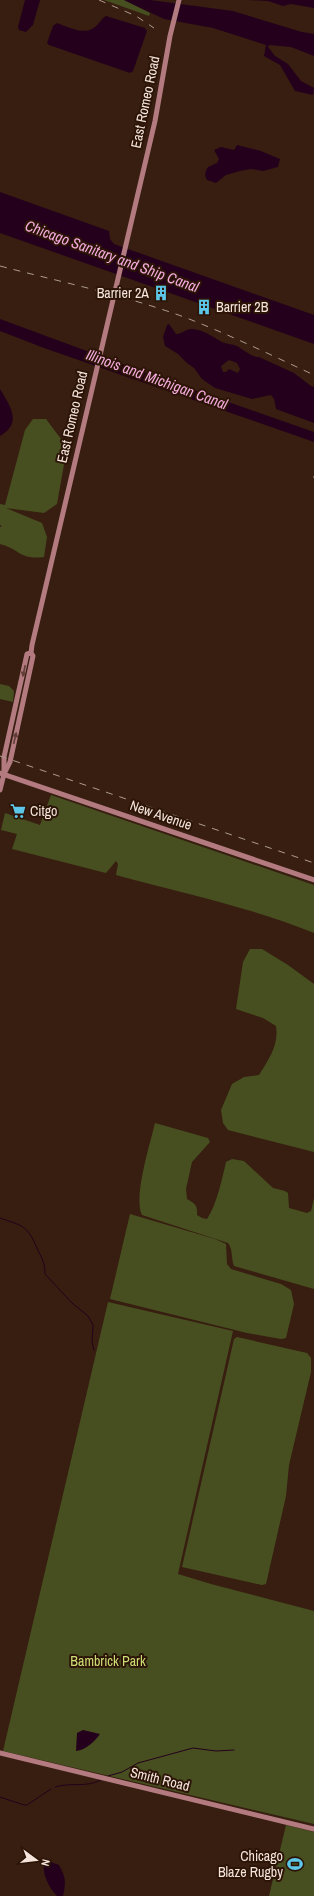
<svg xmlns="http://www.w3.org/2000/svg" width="314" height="1896" font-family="'Archivo Narrow',sans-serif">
	<rect width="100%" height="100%" fill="#371e10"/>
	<g fill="#474f20">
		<polygon points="104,0 124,0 150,13 149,16"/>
		<path d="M 33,419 L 46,419 L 64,443 L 66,453 L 57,504 L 44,513 L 6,508 L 42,523 L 47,537 L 44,557 C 19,560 20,549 0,544 L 0,504 L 5,505 L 25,430 Z"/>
		<polygon points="0,684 9,686 14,691 13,702 0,699"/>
		<path d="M 51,795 L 314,885 L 314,933 C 250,907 182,893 116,875 L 118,864 L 116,861 L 106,873 L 12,849 L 17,834 L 1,830 L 5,813 L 40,825 Z"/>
		<path d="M 250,949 L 262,949 L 288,965 L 314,984 L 314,1152 L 228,1130 L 223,1123 L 221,1110 L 232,1084 L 244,1077 L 259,1075 C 269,1059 279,1045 276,1026 L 263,1018 L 236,1009 L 243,962 Z"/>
		<path d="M 155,1123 L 208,1138 L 210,1142 L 192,1162 L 186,1189 L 187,1199 C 194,1203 198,1205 197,1215 L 202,1218 L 207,1219 C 217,1204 222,1179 226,1162 L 232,1159 L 244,1161 L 273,1188 L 285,1191 L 288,1193 L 289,1208 L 307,1213 L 311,1211 L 314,1198 L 314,1289 L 234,1266 C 231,1258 233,1249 228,1243 L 142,1215 C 133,1198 150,1144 155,1123 Z"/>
		<polygon points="130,1214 215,1239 226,1244 227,1264 231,1269 281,1284 291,1290 294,1304 286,1338 281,1339 247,1333 110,1299"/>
		<polygon points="108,1302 233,1331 178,1574 211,1584 314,1611 314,1824 3,1751"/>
		<polygon points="237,1337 307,1353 311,1358 311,1372 289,1465 286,1496 266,1584 262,1585 182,1567 234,1339"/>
		<polygon points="286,1825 314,1832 314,1896 269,1896"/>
	</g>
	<g fill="#24001c" fill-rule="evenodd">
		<polygon points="25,0 40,0 33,25 26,32 19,30 18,27"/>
		<polygon points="124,0 150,0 233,11 302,32 314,34 314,56 291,47 269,45 268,47 275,56 288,64 301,81 314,88 313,95 295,91 280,65 264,56 266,45 213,28 164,19"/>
		<polygon points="247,0 314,0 314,8 291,4 283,6 268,1"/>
		<path d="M 106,16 L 145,28 L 147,31 L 133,71 L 130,73 L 49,45 L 47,43 L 53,26 L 57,23 C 69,27 84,36 95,27 C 99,24 101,19 106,16 Z"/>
		<path d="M 237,145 L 261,151 L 280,159 L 278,167 L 263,171 L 251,169 L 240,171 L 226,175 L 216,183 L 207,180 C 204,175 205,172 208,167 L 217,163 L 219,159 L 214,150 L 221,147 L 234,150 Z"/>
		<polygon points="0,192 109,231 110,239 114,244 314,315 314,344 0,233"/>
		<polygon points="0,319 160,378 314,432 314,442 44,348 0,331"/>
		<path d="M 169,324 L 176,334 C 182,334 187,328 193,329 C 204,330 213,337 222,342 C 226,344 232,344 237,346 C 244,350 251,357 259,357 L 294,373 L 311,386 L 314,387 L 314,423 L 276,409 L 274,399 L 271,395 L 252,399 L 215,388 L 202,379 L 194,368 L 187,363 L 178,354 L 165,346 L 163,337 L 167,325 ZM 229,360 L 237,363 L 240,369 L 238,373 L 229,369 L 226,372 L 223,372 L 221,366 Z"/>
		<path d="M 0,389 C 10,406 23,423 0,436 Z"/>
		<path d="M 83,1730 L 100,1734 C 95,1741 86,1750 76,1751 L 77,1733 Z"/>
		<path d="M 48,1861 L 59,1865 C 66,1878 66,1882 63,1896 L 57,1896 C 49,1888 42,1874 44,1863 Z"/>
	</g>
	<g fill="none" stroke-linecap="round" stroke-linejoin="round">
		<g stroke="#24001c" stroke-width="1">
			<polyline points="0,526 1,526"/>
			<path d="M 0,1218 C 23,1226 27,1225 37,1248 C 42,1259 45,1262 45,1274 L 72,1303 L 88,1316 L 93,1325 L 92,1342 L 94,1350"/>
			<polyline points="108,1776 122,1772 138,1763 193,1748 216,1751 234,1750"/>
			<path d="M 55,1787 C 70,1782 86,1788 101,1780"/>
			<polyline points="0,1797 24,1805 27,1805 51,1789"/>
		</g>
		<g stroke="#b37b80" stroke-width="5">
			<polyline points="0,773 314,880"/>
			<polyline points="4,773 4,757 27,654 31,653"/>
			<polyline points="0,790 4,774 10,762 33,656 31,653 32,645 155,121 170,36 179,0"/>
			<polyline points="0,1753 314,1829"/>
		</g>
		<g stroke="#ae9a8f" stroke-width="1" stroke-dasharray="7 7" stroke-linecap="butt">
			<polyline points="99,0 136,16 154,28"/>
			<path d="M 0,266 C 61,282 124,295 184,317 C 228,334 271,355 314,375"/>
			<polyline points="313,477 314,477"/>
			<polyline points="0,756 314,863"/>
		</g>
	</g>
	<defs><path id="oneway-solid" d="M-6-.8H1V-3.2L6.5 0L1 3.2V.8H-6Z"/></defs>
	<g fill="#623d37">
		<use href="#oneway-solid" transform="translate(24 671) rotate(102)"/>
		<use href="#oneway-solid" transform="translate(15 738) rotate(-77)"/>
	</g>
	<defs>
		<symbol id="building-bare" viewBox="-9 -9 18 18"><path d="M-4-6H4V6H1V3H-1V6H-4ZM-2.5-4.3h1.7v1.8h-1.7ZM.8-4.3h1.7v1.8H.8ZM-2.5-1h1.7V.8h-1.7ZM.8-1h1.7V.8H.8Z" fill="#5cc7e8" stroke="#2c1407" stroke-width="2.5" paint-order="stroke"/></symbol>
		<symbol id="supermarket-bare" viewBox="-9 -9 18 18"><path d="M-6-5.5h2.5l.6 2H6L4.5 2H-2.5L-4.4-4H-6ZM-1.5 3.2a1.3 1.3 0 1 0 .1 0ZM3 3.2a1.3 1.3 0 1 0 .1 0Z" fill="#5cc7e8" stroke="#2c1407" stroke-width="2.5" paint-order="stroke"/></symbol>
		<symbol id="stadium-bare" viewBox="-9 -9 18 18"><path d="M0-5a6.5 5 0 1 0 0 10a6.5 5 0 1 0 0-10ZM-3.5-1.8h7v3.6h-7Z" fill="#5cc7e8" stroke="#2c1407" stroke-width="2.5" paint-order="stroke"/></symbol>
	</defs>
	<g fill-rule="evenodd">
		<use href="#building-bare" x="150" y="282" width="22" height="22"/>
		<use href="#building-bare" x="193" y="296" width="22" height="22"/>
		<use href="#supermarket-bare" x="7" y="800" width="22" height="22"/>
		<use href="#stadium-bare" x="284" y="1853" width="22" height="22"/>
	</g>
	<g text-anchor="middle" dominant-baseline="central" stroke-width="4" stroke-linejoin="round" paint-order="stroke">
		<g font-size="14" fill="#f6e5dc" stroke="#2c1407">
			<text transform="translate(145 102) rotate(-78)">East Romeo Road</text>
			<text transform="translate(72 417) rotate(-77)">East Romeo Road</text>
			<text transform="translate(161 815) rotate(19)">New Avenue</text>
			<text transform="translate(160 1779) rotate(14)">Smith Road</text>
		</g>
		<g font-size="14" fill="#f6e5dc" stroke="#2c1407" text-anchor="end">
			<text x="149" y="293">Barrier 2A</text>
			<text x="216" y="307" text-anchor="start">Barrier 2B</text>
			<text x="30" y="811" text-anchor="start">Citgo</text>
			<text x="283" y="1856">Chicago<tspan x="283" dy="16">Blaze Rugby</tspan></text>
		</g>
		<g font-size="14" fill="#cddf74" stroke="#2c1407">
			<text x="108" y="1661">Bambrick Park</text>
		</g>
		<g font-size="15" font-style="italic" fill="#f6acde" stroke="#2c1407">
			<text transform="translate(112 256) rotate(20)">Chicago Sanitary and Ship Canal</text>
			<text transform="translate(157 379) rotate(20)">Illinois and Michigan Canal</text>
		</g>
	</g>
	<g transform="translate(36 1860) rotate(105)" stroke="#2c1407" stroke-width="3" paint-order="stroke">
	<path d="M0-3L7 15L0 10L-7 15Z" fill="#f6e5dc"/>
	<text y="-6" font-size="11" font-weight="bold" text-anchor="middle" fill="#f6e5dc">N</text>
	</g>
</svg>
